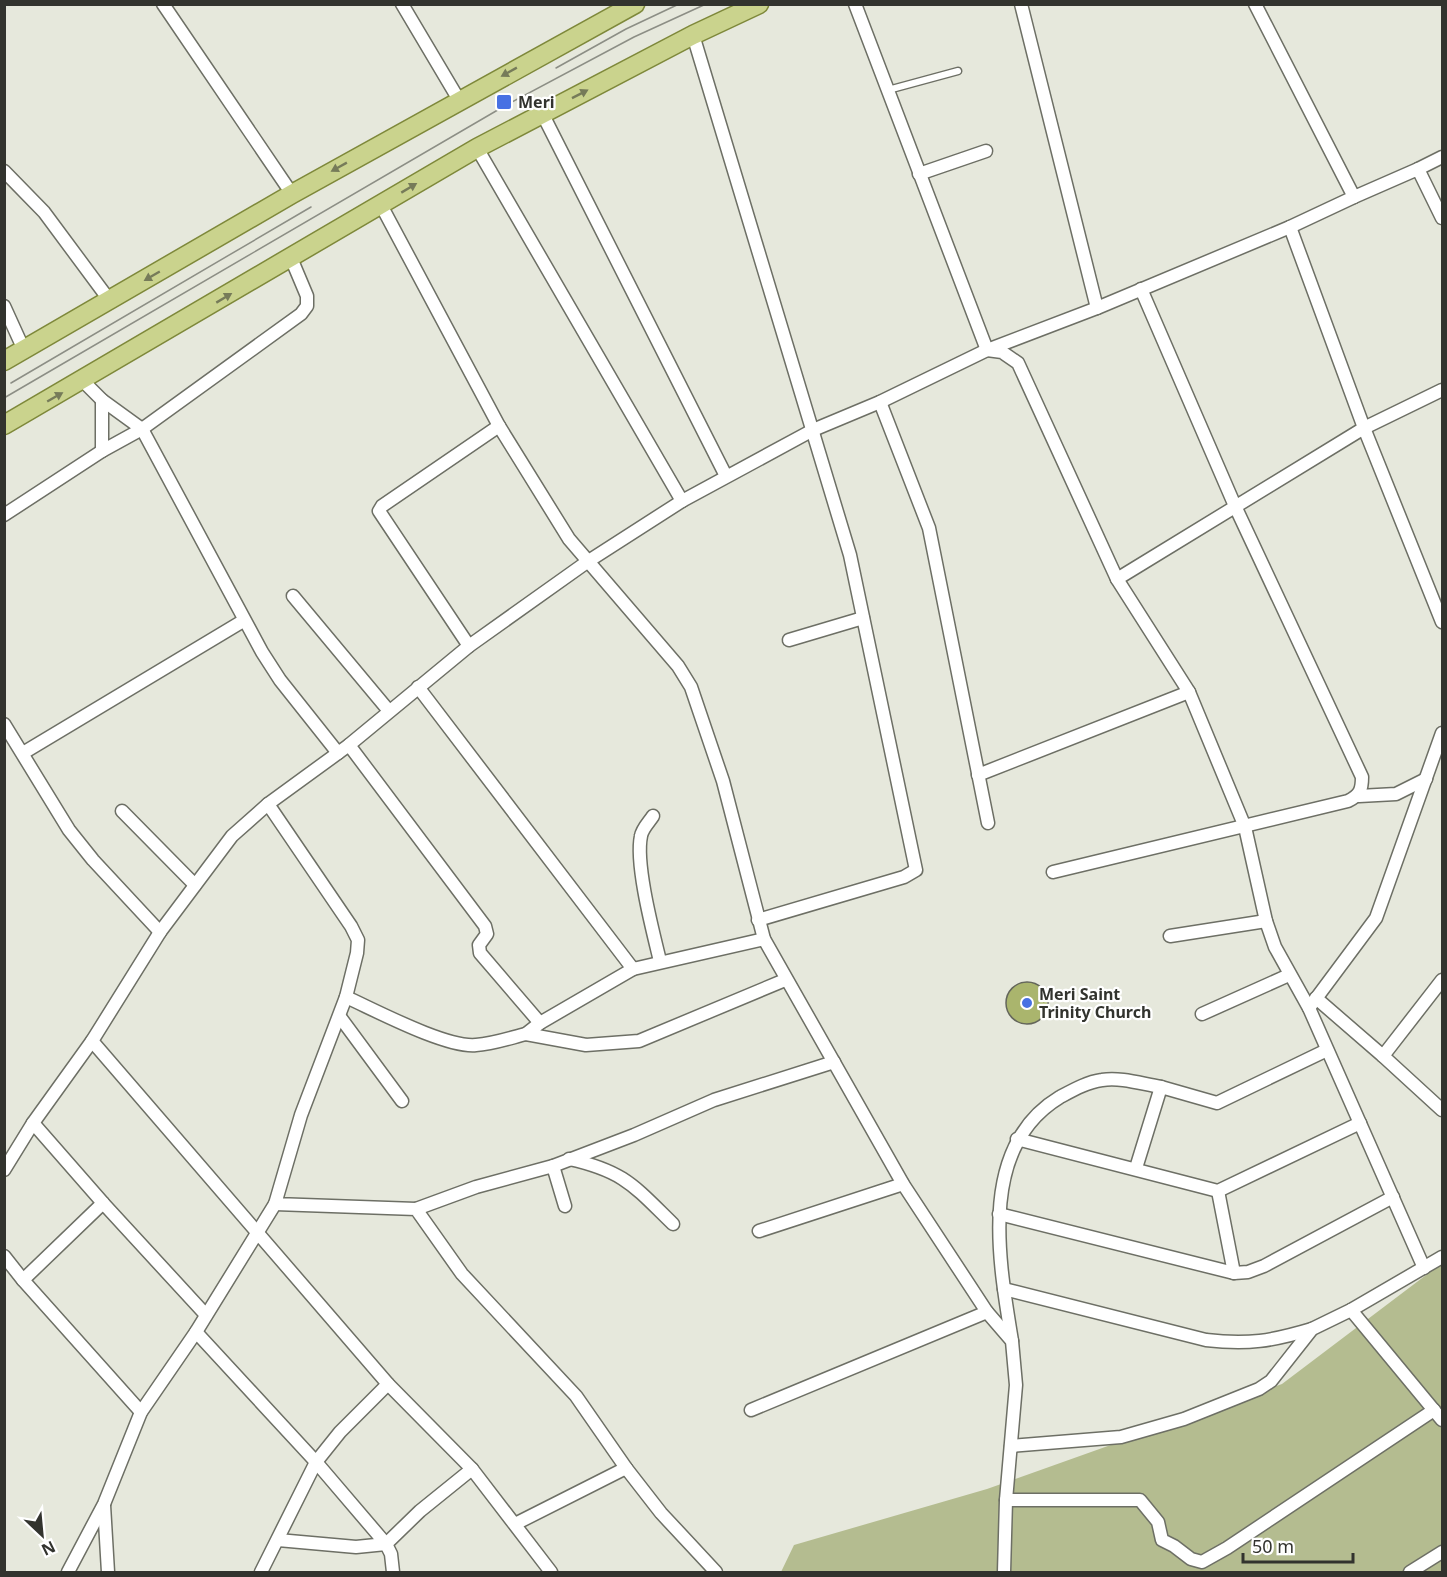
<svg xmlns="http://www.w3.org/2000/svg" width="1447" height="1577" font-family="'Noto Sans',sans-serif">
	<rect width="100%" height="100%" fill="#e6e8dc"/>
	<polygon fill="#b4bc90" points="1442,1263 1442,1572 781,1572 794,1545 987,1489 1282,1384"/>
	<circle fill="#aab56d" stroke="#64665b" stroke-width="1.5" cx="1027" cy="1003" r="21"/>
	<g fill="none" stroke-linecap="round" stroke-linejoin="round">
		<defs>
			<polyline id="lane" points="888,90 958,71"/>
			<g id="street">
				<polyline points="163,4 292,194"/>
				<polyline points="402,4 459,100"/>
				<polyline points="855,4 987,350 1002,352 1018,363 1117,579 1189,692 1245,827 1266,921 1275,947 1309,1008 1424,1268"/>
				<polyline points="1021,4 1097,308"/>
				<polyline points="693,35 850,555 916,870 904,877 758,920"/>
				<polyline points="542,113 726,476"/>
				<polyline points="477,148 682,501"/>
				<polyline points="1418,169 1442,157"/>
				<polyline points="4,171 44,212 110,301"/>
				<polyline points="919,174 986,151"/>
				<polyline points="1354,197 1418,169 1442,218"/>
				<polyline points="381,205 499,426 569,539 678,666 691,687 723,781 764,939 903,1184 987,1312 1012,1341 1016,1385 1006,1500 1004,1572"/>
				<polyline points="1290,227 1364,428 1442,622"/>
				<polyline points="4,306 24,350"/>
				<polyline points="83,381 102,400 142,429 262,652 280,680 338,753"/>
				<polyline points="880,402 929,528 988,823"/>
				<polyline points="102,451 102,400"/>
				<polyline points="4,515 102,451 142,429 301,314 307,306 307,296 291,258"/>
				<polyline points="1117,579 1364,428 1442,390"/>
				<polyline points="293,596 389,711"/>
				<polyline points="789,640 863,618"/>
				<polyline points="469,646 379,511 382,506 499,426"/>
				<polyline points="418,687 633,969"/>
				<polyline points="4,724 69,830 93,860 160,932"/>
				<polyline points="349,745 485,926 487,934 479,945 480,953 540,1023"/>
				<polyline points="23,753 243,621"/>
				<polyline points="978,775 1189,692"/>
				<polyline points="1359,796 1396,794 1426,779"/>
				<polyline points="268,804 351,926 358,940 357,953 346,997 301,1115 275,1204 416,1209 462,1274 576,1396 626,1468 661,1513 716,1572"/>
				<polyline points="122,811 195,885"/>
				<path d="M 653,816 C 649,822 642,829 641,836 C 635,864 653,932 660,961"/>
				<path d="M 1053,872 L 1348,801 C 1360,795 1362,790 1362,777 L 1235,506 L 1141,289"/>
				<polyline points="1170,936 1266,921"/>
				<polyline points="764,939 633,969 540,1023 526,1034 586,1045 639,1041 785,980"/>
				<polyline points="1442,980 1383,1056 1442,1110"/>
				<path d="M 346,997 C 375,1010 446,1048 476,1045 C 493,1044 510,1038 526,1034"/>
				<polyline points="1316,998 1383,1056"/>
				<polyline points="1309,1008 1376,918 1442,733"/>
				<polyline points="1202,1014 1289,975"/>
				<polyline points="340,1017 402,1101"/>
				<polyline points="33,1123 103,1203"/>
				<polyline points="1017,1139 1218,1191 1360,1123"/>
				<path d="M 569,1159 C 624,1171 634,1186 673,1224"/>
				<polyline points="553,1166 634,1135 714,1100 834,1062"/>
				<polyline points="1136,1168 1161,1087 1217,1103 1327,1050"/>
				<polyline points="4,1170 33,1123 92,1041"/>
				<polyline points="1218,1191 1234,1273"/>
				<polyline points="416,1209 476,1187 553,1166 565,1206"/>
				<polyline points="999,1214 1234,1273 1248,1272 1264,1266 1393,1197"/>
				<polyline points="759,1231 903,1184"/>
				<polyline points="4,1256 23,1280"/>
				<path d="M 1004,1289 L 1206,1340 C 1248,1345 1272,1341 1312,1329"/>
				<polyline points="1351,1310 1442,1420"/>
				<polyline points="196,1332 316,1462 386,1544 391,1554 393,1572"/>
				<path d="M 1012,1341 C 999,1261 977,1147 1060,1097 C 1073,1090 1087,1082 1102,1080 C 1121,1077 1142,1084 1161,1087"/>
				<polyline points="751,1410 987,1312"/>
				<polyline points="141,1412 23,1280 103,1203 206,1315"/>
				<polyline points="1011,1446 1121,1437 1184,1419 1259,1389 1271,1381 1312,1329 1351,1310 1442,1257"/>
				<polyline points="1006,1500 1140,1500 1158,1522 1162,1540 1174,1546 1191,1559 1202,1562 1227,1548 1434,1410"/>
				<polyline points="104,1505 108,1572"/>
				<polyline points="515,1524 626,1468"/>
				<polyline points="278,1540 356,1547 386,1544 420,1511 472,1469"/>
				<polyline points="68,1572 104,1504 141,1412 196,1332 275,1204"/>
				<polyline points="261,1572 316,1462 340,1432 388,1384"/>
				<polyline points="551,1572 472,1469 388,1384 92,1041 160,932 232,836 268,804 349,745 469,646 587,562 682,501 813,430 880,402 987,350 1097,308 1290,227 1354,197 1255,4"/>
				<polyline points="1410,1572 1442,1552"/>
			</g>
			<g id="primary">
				<polyline points="4,361 292,194 635,4"/>
				<polyline points="4,425 477,148 693,35 759,4"/>
			</g>
		</defs>
		<use href="#lane" stroke="#6d6f65" stroke-width="9"/>
		<use href="#street" stroke="#6d6f65" stroke-width="15"/>
		<use href="#primary" stroke="#7e883a" stroke-width="21"/>
		<use href="#lane" stroke="#fff" stroke-width="6"/>
		<use href="#street" stroke="#fff" stroke-width="12"/>
		<use href="#primary" stroke="#cad38d" stroke-width="18"/>
		<g stroke="#8c8e85" stroke-width="1.5">
			<polyline points="556,68 626,29 679,4"/>
			<polyline points="11,383 311,207"/>
			<polyline points="4,398 508,104 634,37 706,4"/>
		</g>
	</g>
	<defs><path id="oneway-solid" d="M-6-.8H1V-3.2L6.5 0L1 3.2V.8H-6Z" transform="scale(1.5)"/></defs>
	<g fill="#767b59">
		<use href="#oneway-solid" transform="translate(509 72) rotate(151)"/>
		<use href="#oneway-solid" transform="translate(580 94) rotate(-27)"/>
		<use href="#oneway-solid" transform="translate(339 167) rotate(151)"/>
		<use href="#oneway-solid" transform="translate(409 188) rotate(-31)"/>
		<use href="#oneway-solid" transform="translate(152 276) rotate(150)"/>
		<use href="#oneway-solid" transform="translate(224 298) rotate(-31)"/>
		<use href="#oneway-solid" transform="translate(55 397) rotate(-30)"/>
	</g>
	<g fill="#4871e3" stroke="#fff" stroke-width="2">
		<rect x="496" y="94" width="16" height="16" rx="3"/>
		<circle cx="1027" cy="1003" r="6"/>
	</g>
	<g text-anchor="middle" dominant-baseline="central" stroke-width="4.5" stroke-linejoin="round" paint-order="stroke">
		<g font-size="16" font-weight="bold" fill="#32332e" stroke="#fff" text-anchor="start">
			<text x="518" y="102">Meri</text>
			<text x="1039" y="994">Meri Saint<tspan x="1039" dy="18">Trinity Church</tspan></text>
		</g>
	</g>
	<rect width="1447" height="1577" fill="none" stroke="#32332e" stroke-width="12"/>
	<g transform="translate(42 1535) rotate(154)" stroke="#ffffff" stroke-width="4.5" paint-order="stroke">
	<path d="M0-4.5L10 22L0 15L-10 22Z" fill="#32332e"/>
	<text y="-9" font-size="16" font-weight="bold" text-anchor="middle" fill="#32332e">N</text>
	</g>
	<path d="M1243 1553v9h110v-9" fill="none" stroke="#32332e" stroke-width="3"/>
	<text x="1252" y="1553" font-size="18" fill="#32332e" stroke="#ffffff" stroke-width="4.5" paint-order="stroke">50 m</text>
</svg>
